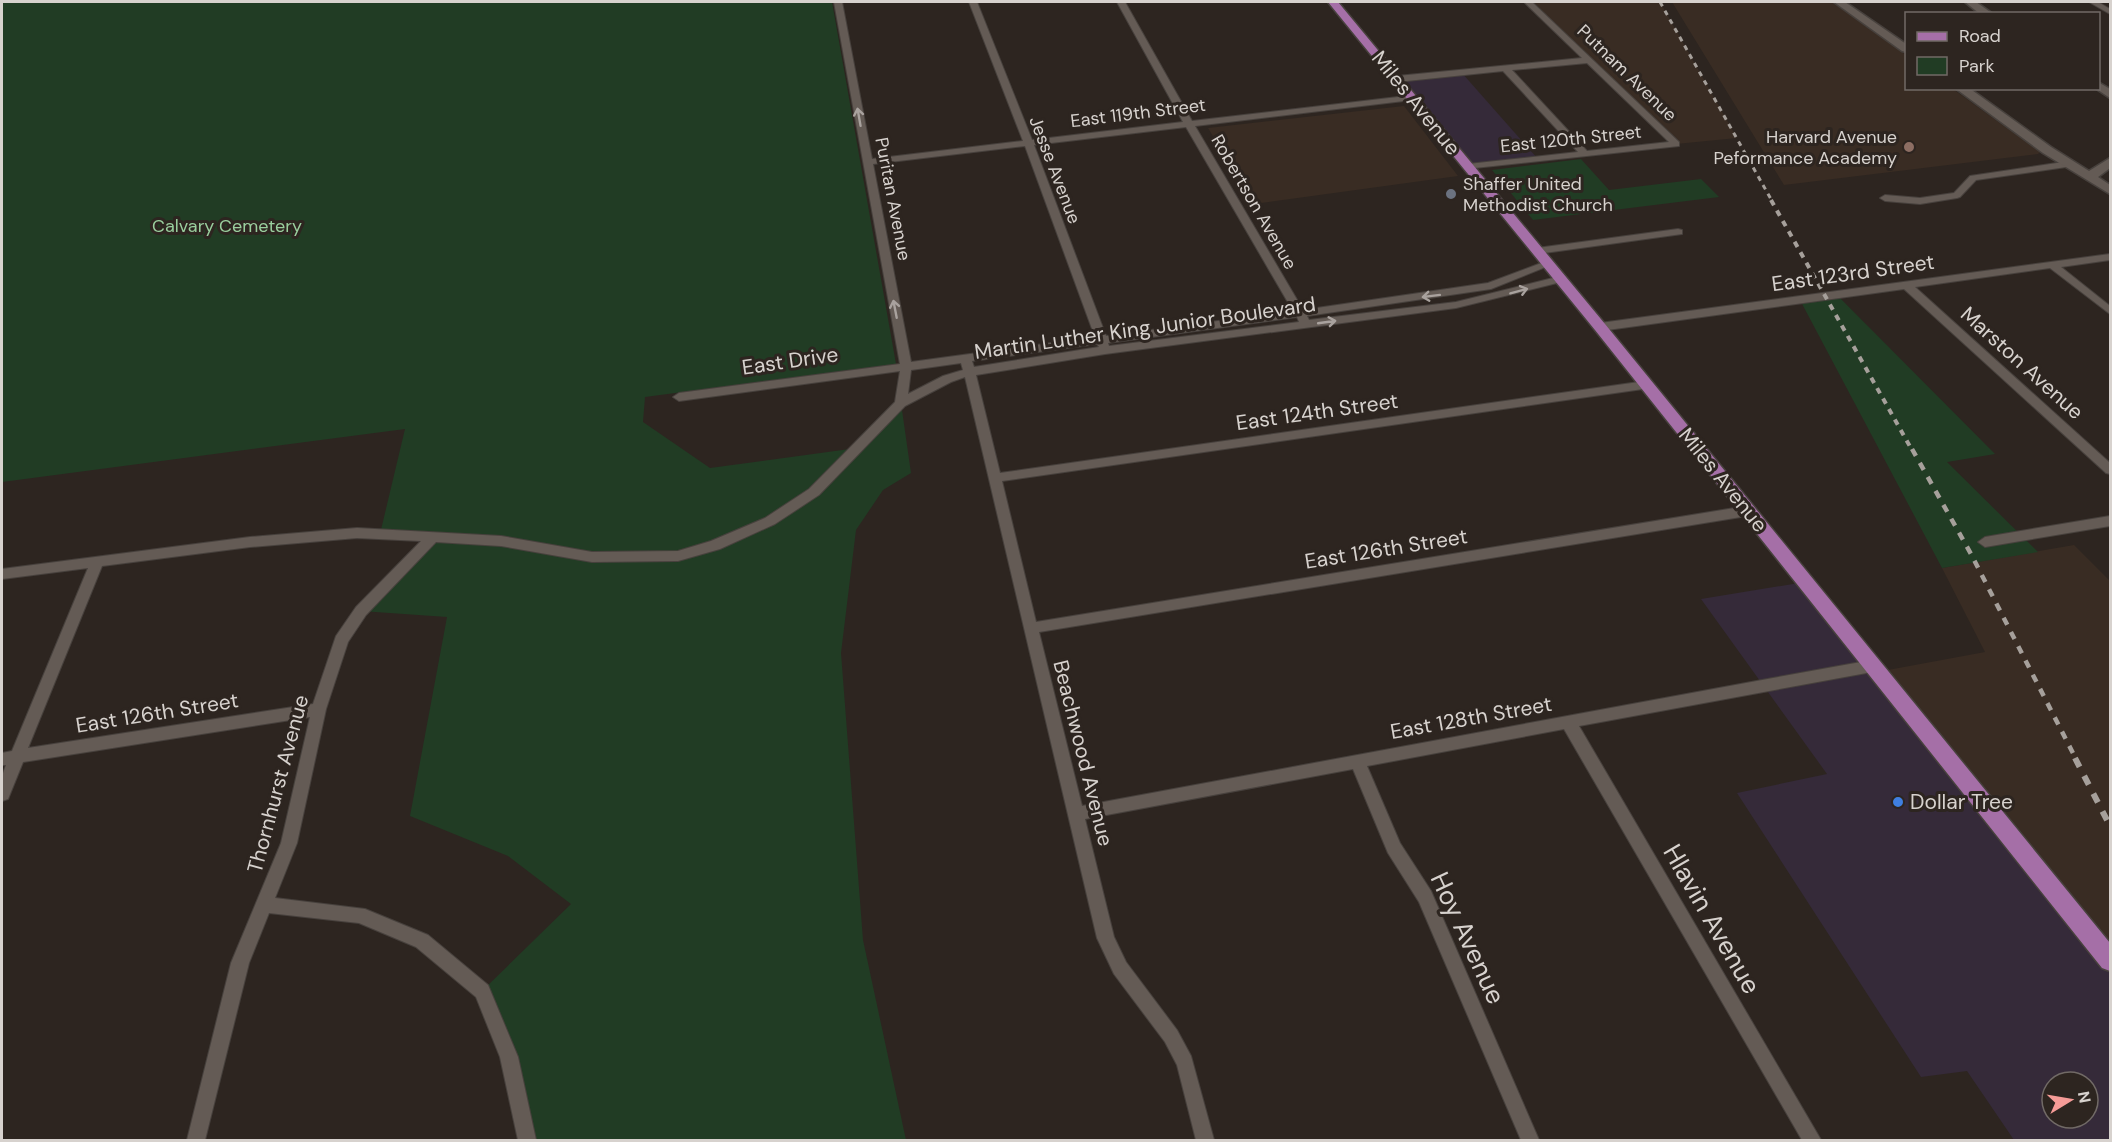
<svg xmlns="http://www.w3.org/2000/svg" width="2112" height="1142" font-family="'DM Sans',sans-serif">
	<rect width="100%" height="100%" fill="#2d2520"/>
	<g fill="#352a39" fill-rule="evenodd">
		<polygon points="1462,73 1538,159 1468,167 1397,79"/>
		<path d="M 1805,582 L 2110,960 L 2110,1140 L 2014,1140 L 1967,1071 L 1921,1077 L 1737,793 L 1827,774 L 1701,599 ZM 2052,1082 L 2088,1082 L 2088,1118 L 2052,1118 Z"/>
	</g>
	<g fill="#392c23">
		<polygon points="1528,2 1660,2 1737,138 1676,144"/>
		<polygon points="1672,2 1832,2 1906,55 1906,88 1953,89 2040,152 2038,154 1784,185"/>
		<polygon points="1404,106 1458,176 1254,204 1208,128"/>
		<polygon points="2074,545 2110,581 2110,960 1877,672 1985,652 1942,568"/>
	</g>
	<g fill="#213c24">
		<polygon points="2,2 832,2 896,364 645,397 643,422 710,468 857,448 901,403 911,473 883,490 856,530 841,653 863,940 906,1140 527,1140 526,1125 482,991 571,904 508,856 410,816 447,617 361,611 433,536 380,534 405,429 2,482"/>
		<polygon points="1581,159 1609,190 1701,179 1719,197 1533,220 1492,170"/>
		<polygon points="1837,295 1995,454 1947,462 2038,552 1942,568 1800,300"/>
	</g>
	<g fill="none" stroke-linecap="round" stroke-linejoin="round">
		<defs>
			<g id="street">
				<path d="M 834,2 L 842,2 L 872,159 L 1023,141 L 969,2 L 977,2 L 1032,140 L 1183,122 L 1117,2 L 1125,2 L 1192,121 L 1415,95 L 1415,99 L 1412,100 L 1195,126 L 1303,310 L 1488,283 L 1544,262 L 1552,262 L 1553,264 L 1491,289 L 1307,316 L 1309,320 L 1456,302 L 1561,276 L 1566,279 L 1565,281 L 1456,308 L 1105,354 L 976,375 L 1000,473 L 1646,381 L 1650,382 L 1652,385 L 1650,388 L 1002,481 L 1036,622 L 1747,506 L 1753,511 L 1747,516 L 1039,632 L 1082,806 L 1773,678 L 1872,660 L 1877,662 L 1879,666 L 1877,670 L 1872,672 L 1579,726 L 1821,1140 L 1802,1140 L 1564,729 L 1367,766 L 1400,843 L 1431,891 L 1539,1140 L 1521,1140 L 1419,902 L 1388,853 L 1353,769 L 1085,819 L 1114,937 L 1126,962 L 1177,1030 L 1191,1056 L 1214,1140 L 1196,1140 L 1177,1065 L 1165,1042 L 1114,974 L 1097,938 L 965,377 L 951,382 L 905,406 L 819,495 L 775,524 L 720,549 L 678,561 L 592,562 L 501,546 L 436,542 L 366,615 L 348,642 L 326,709 L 297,843 L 275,898 L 365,909 L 428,935 L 488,985 L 518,1057 L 536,1140 L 518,1140 L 500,1057 L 476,997 L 416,947 L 359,923 L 269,913 L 249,963 L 205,1140 L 187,1140 L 231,963 L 281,843 L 310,717 L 23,762 L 8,799 L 2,801 L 2,776 L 6,765 L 2,765 L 2,753 L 12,751 L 88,568 L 2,579 L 2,569 L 250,537 L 357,528 L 501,536 L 592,552 L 678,551 L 711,541 L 765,518 L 809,489 L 895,402 L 900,371 L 679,401 L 673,397 L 679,393 L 900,364 ZM 1186,127 L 1293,311 L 1106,336 L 1034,145 ZM 1025,146 L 1095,337 L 911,362 L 873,164 ZM 1297,317 L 1299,322 L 1109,346 L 1108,343 ZM 1097,344 L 1099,347 L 974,367 L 972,361 ZM 961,363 L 963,370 L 943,376 L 908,394 L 911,370 ZM 357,538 L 421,541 L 356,607 L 336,636 L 313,704 L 28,748 L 102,566 L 250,547 Z"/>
				<path d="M 1524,2 L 1532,2 L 1679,142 L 1679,146 L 1465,169 L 1463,167 L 1468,164 L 1578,152 L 1503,71 L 1397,82 L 1393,79 L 1397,76 L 1582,58 ZM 1587,63 L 1669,142 L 1587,151 L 1512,70 Z"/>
				<polygon points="2089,2 2098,2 2110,9 2110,14"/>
				<polygon points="2070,161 2073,162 2073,166 1976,180 1960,197 1957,198 1920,204 1885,201 1880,198 1885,195 1920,198 1954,193 1970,176"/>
				<polygon points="1678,229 1682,230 1682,234 1537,254 1532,251 1537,248"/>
				<polygon points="2110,254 2110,260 2061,267 2110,306 2110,314 2050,268 1915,287 2110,463 2110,474 2106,473 1904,289 1600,331 1594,327 1600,323"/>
				<polygon points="2110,516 2110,526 1985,547 1978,542 1985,537"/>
			</g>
			<g id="secondary">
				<polygon points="1834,2 1845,2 1906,44 1906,52 1902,51"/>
				<polygon points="1965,2 1976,2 1993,14 1980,14"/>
				<polygon points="2098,82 2110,89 2110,98 2095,88 2098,88"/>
				<polygon points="1955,88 1969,88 2051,147 2089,171 2110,158 2110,168 2098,177 2110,185 2110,194 2043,153"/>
			</g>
			<polygon id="primary" points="1328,2 1338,2 1605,324 2110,943 2110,971 2102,968 1595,330"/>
		</defs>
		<use href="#street" stroke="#47413d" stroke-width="2"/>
		<use href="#secondary" stroke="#47413d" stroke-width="3"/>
		<use href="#primary" stroke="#47413d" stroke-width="3"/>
		<use href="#street" fill="#645b55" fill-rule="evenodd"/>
		<use href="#secondary" fill="#645b55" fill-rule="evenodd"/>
		<use href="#primary" fill="#a56fa7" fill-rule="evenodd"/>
		<polyline stroke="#a6a09b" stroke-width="3" stroke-dasharray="5 5" stroke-linecap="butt" points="1660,2 1772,201"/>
		<polyline stroke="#a6a09b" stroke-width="4" stroke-dasharray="6 6" stroke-linecap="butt" points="1771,200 1912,450"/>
		<polyline stroke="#a6a09b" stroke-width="4.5" stroke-dasharray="8 8" stroke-linecap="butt" points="1912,449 1971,554 2076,759"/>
		<polyline stroke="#a6a09b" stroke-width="6" stroke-dasharray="10 10" stroke-linecap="butt" points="2075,758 2110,826"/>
	</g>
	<defs><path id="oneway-shaft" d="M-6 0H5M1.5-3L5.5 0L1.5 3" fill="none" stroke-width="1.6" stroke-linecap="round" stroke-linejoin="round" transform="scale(1.5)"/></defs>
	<g stroke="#a9a29e">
		<use href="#oneway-shaft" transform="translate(859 117) rotate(-100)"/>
		<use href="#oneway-shaft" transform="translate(1519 291) rotate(-15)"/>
		<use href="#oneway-shaft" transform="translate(1431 296) rotate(173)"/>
		<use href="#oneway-shaft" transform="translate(895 309) rotate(-101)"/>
		<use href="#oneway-shaft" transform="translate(1327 322) rotate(-8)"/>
	</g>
	<circle fill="#8d6e63" stroke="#2d2520" stroke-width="2" cx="1909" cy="147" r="6"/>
	<circle fill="#6b7280" stroke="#2d2520" stroke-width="2" cx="1451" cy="194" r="6"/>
	<circle fill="#3f7fe0" stroke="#2d2520" stroke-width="2" cx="1898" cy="802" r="6"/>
	<g text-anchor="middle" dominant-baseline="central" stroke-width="6" stroke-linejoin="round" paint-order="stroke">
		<g font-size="18" fill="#d7d2ce" stroke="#2d2520">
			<text transform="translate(1627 73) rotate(44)">Putnam Avenue</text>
			<text transform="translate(1138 113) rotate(-7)">East 119th Street</text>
			<text transform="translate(1571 139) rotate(-6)">East 120th Street</text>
			<text transform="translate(1055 170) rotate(69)">Jesse Avenue</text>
			<text transform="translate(893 199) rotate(79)">Puritan Avenue</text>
			<text transform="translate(1254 202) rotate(60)">Robertson Avenue</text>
		</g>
		<g font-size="18" fill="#d7d2ce" stroke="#2d2520" text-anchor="end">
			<text x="1897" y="137">Harvard Avenue<tspan x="1897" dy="21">Peformance Academy</tspan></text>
			<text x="1463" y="184" text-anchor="start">Shaffer United<tspan x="1463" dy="21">Methodist Church</tspan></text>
		</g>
		<g font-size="18" fill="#9acf9e" stroke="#2d2520">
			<text x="227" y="226">Calvary Cemetery</text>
		</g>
		<g font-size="21" fill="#d7d2ce" stroke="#2d2520">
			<text transform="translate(1416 103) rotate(51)">Miles Avenue</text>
			<text transform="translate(1853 273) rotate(-8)">East 123rd Street</text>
			<text transform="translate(1145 328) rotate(-8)">Martin Luther King Junior Boulevard</text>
			<text transform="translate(790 361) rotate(-8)">East Drive</text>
			<text transform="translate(2022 363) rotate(42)">Marston Avenue</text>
			<text transform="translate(1317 412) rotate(-8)">East 124th Street</text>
			<text transform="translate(1723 480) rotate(51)">Miles Avenue</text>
			<text transform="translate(1386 549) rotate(-9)">East 126th Street</text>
			<text transform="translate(157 713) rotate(-9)">East 126th Street</text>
			<text transform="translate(1471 718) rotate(-10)">East 128th Street</text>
			<text transform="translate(1083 753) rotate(76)">Beachwood Avenue</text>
			<text transform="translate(278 784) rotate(-75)">Thornhurst Avenue</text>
		</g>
		<g font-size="21" fill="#d7d2ce" stroke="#2d2520" text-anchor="start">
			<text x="1910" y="802">Dollar Tree</text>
		</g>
		<g font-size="26" fill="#d7d2ce" stroke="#2d2520">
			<text transform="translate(1712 919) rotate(60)">Hlavin Avenue</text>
			<text transform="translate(1468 938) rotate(65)">Hoy Avenue</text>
		</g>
	</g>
	<rect width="2112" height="1142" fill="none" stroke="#d7d2ce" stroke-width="6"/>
	<rect x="1905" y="12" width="195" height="78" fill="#2d2520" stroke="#716a66" stroke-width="1.5"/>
	<rect x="1917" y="32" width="30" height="9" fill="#a56fa7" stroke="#716a66" stroke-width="1.5"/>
	<text x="1959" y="42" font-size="18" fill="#d7d2ce">Road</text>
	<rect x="1917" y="57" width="30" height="18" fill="#213c24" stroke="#716a66" stroke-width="1.5"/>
	<text x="1959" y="72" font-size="18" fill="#d7d2ce">Park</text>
	<g transform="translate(2070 1100) rotate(79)"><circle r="28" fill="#2d2520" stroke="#716a66" stroke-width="1.5"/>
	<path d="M0-4.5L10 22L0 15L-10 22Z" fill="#f59b97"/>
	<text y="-9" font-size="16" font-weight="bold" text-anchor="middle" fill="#d7d2ce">N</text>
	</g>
</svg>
